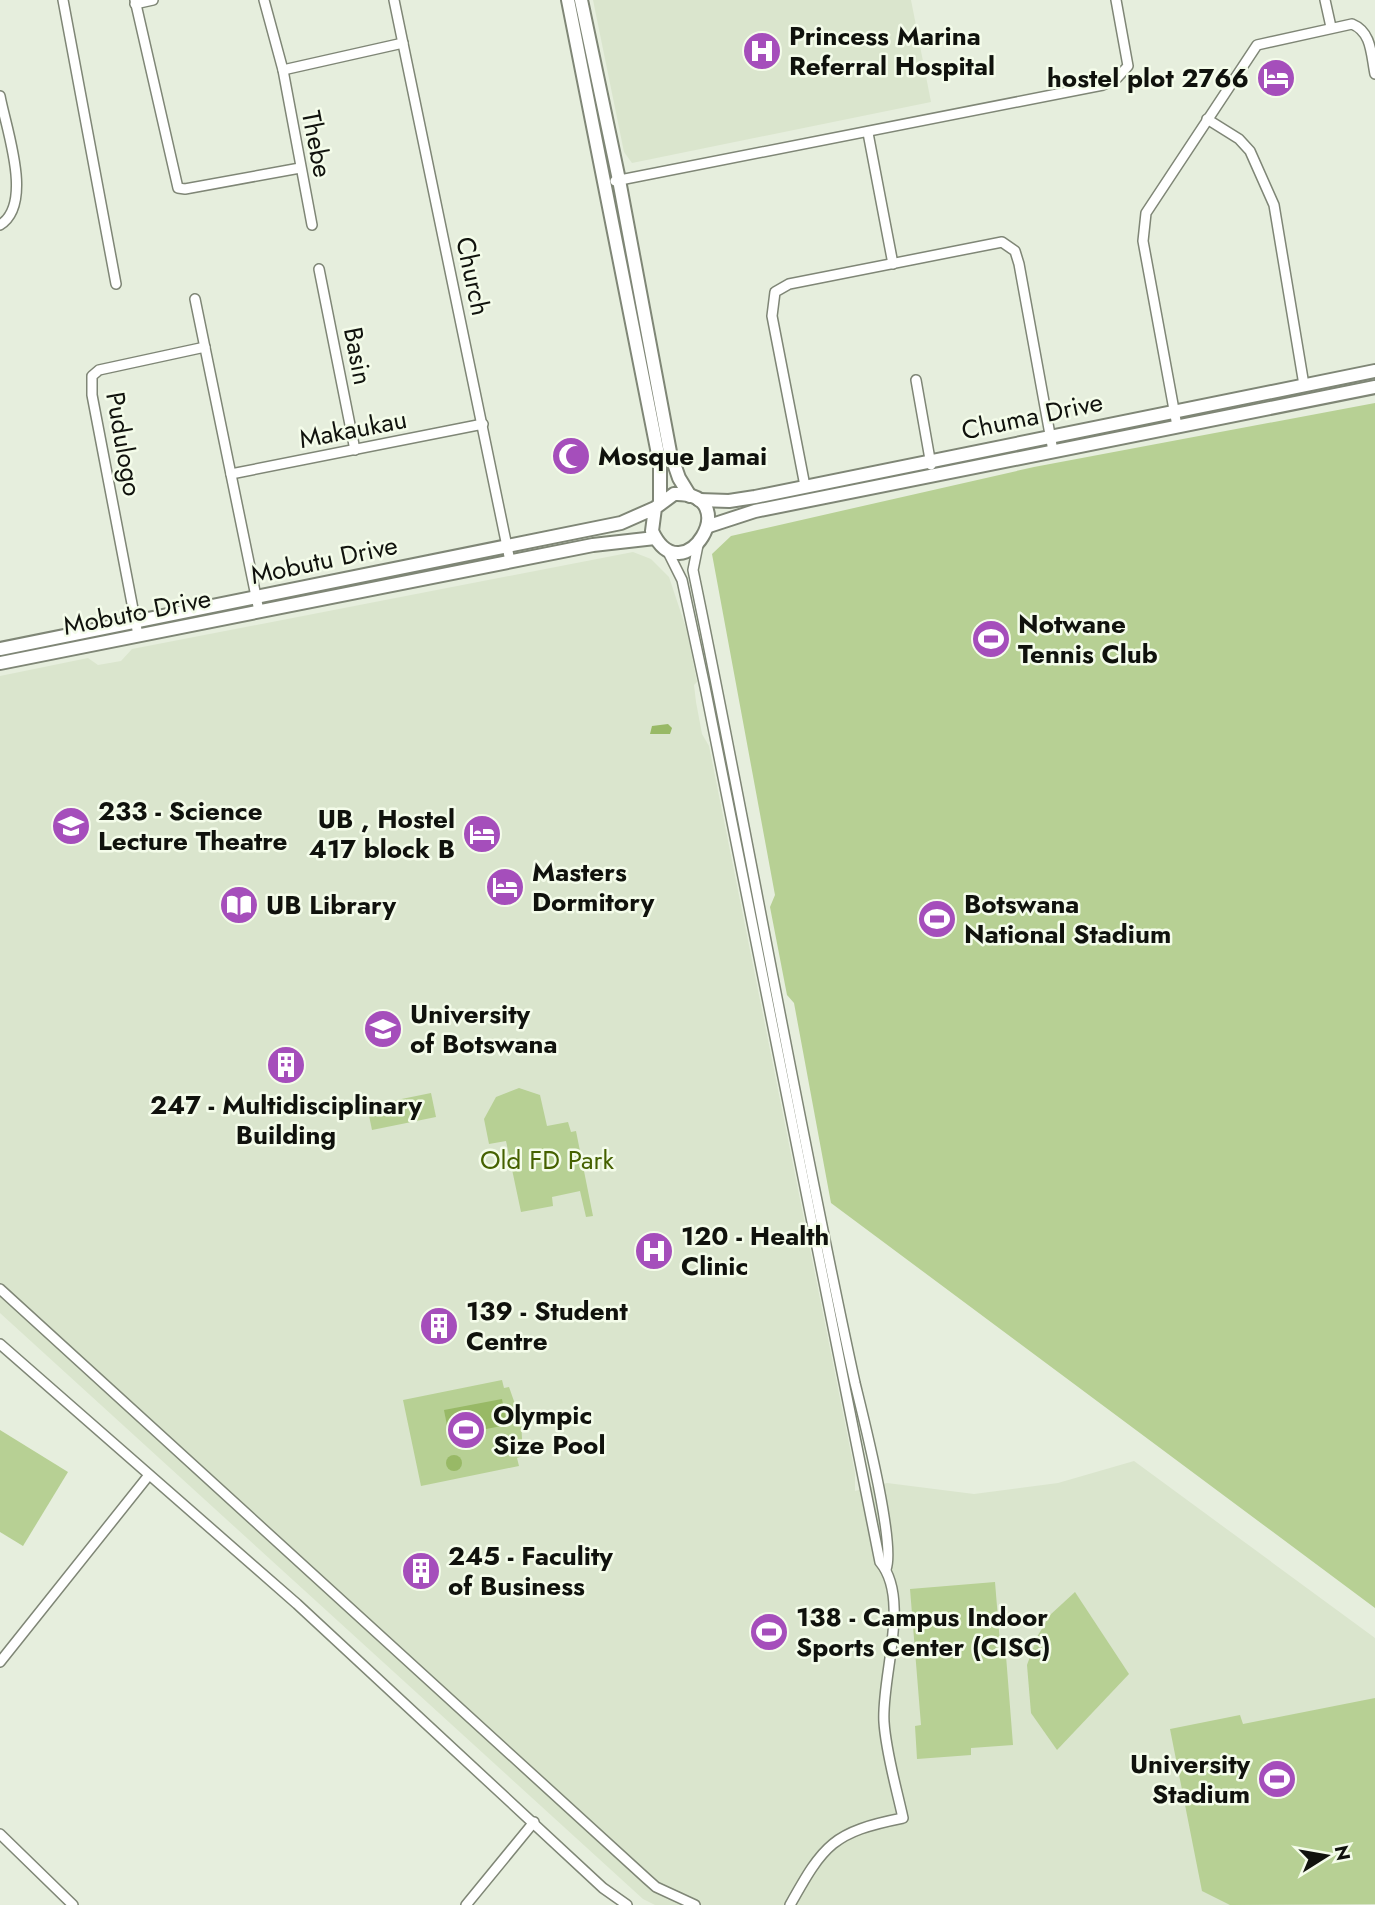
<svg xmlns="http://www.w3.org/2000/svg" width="1375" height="1905" font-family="Jost,sans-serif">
	<rect width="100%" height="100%" fill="#e6eedd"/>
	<g fill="#dae5cd">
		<polygon points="593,0 911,0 931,102 632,163 624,152"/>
		<polygon points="633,552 651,559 669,577 687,631 697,682 694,685 696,702 702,734 709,746 855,1473 855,1491 887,1483 974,1494 1058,1483 1134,1461 1375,1638 1375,1905 655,1905 643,1899 0,1313 0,676 88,658 98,665 121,661 132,649"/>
	</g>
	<g fill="#b7d094">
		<polygon points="1375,403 1375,1608 831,1203 794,1003 787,995 770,907 775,895 712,554 731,536 1034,467"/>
		<polygon points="519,1088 540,1095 547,1126 568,1122 571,1132 576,1131 593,1216 586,1217 580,1191 552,1197 553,1206 521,1212 506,1141 489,1144 484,1119 496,1097"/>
		<polygon points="431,1093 436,1117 372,1130 367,1106"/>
		<polygon points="502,1380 504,1388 509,1387 521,1421 523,1456 517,1458 519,1466 421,1486 403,1400"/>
		<polygon points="0,1430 68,1472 23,1546 0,1532"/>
		<polygon points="995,1582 1000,1643 1005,1643 1013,1745 971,1748 971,1755 917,1759 915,1726 921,1725 910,1589"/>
		<polygon points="1075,1592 1129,1674 1057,1750 1031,1713 1027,1665 1037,1637 1050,1615"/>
		<polygon points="1375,1698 1375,1904 1230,1905 1202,1891 1170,1729 1240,1715 1243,1724"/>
	</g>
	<g fill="#98b966">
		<polygon points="668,724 672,728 670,734 650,734 652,726"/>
		<polygon points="502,1399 507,1425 449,1436 444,1410"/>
		<circle cx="454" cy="1463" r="8"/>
	</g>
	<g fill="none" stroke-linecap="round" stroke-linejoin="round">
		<defs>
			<g id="street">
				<polyline points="63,0 116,284"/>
				<polyline points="135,0 178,188 185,189 300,168"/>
				<polyline points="264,0 283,70 312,225"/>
				<polyline points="394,0 510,561"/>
				<polyline points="1325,0 1331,27"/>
				<polyline points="135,4 153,0"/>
				<polyline points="283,70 403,43"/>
				<path d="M 0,96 C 6,129 34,204 0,225"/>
				<polyline points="1207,119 1239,139 1250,151 1274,205 1304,385"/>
				<polyline points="868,133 893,264"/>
				<polyline points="615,181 1103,85 1117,78 1128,66 1116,0"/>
				<polyline points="319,269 355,450"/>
				<polyline points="195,299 259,611"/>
				<polyline points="916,380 931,465"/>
				<path d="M 1177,426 L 1143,241 L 1146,213 L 1257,45 L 1352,24 C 1372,32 1371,55 1375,74"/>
				<polyline points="231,474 483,424"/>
				<polyline points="805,486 772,316 775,292 789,284 1002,242 1015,251 1019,264 1053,451"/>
				<path d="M 698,545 L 693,570 C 749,840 796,1113 855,1383 C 863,1416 896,1545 886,1569"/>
				<path d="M 666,548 L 682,580 L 705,687 L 880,1562 C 911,1599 881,1677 884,1722 C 886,1753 896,1786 903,1818 C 833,1832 824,1844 790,1905"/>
				<polyline points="138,635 92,395 92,376 99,370 205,347"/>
				<polyline points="0,1289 647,1879 656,1887 695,1905"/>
				<polyline points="0,1344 297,1604 603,1888 627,1905"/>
				<polyline points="0,1662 149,1475"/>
				<polyline points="0,1834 73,1905"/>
				<polyline points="466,1905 534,1822"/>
			</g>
			<g id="secondary">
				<polyline points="568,0 660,464 660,501"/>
				<polyline points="581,0 619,180 670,452 679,478 690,496"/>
				<polyline points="699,500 729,501 755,497 1375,371"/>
				<polyline points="709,526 755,511 1375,387"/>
				<path d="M 0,649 L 621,523 L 655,508 L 674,494 C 748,491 683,598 652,531 L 655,508"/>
				<polyline points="0,663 593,545 655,538"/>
			</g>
		</defs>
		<use href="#street" stroke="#7f8676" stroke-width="12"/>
		<use href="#secondary" stroke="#7f8676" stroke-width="16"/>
		<use href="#street" stroke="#fff" stroke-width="9"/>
		<use href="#secondary" stroke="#fff" stroke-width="12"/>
	</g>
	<defs>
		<symbol id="hospital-disc" viewBox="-11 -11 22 22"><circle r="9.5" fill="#a54ebb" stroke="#f4fcea"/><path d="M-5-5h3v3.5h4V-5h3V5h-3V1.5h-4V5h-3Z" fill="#fff"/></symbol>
		<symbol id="hotel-disc" viewBox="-11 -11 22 22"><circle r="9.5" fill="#a54ebb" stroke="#f4fcea"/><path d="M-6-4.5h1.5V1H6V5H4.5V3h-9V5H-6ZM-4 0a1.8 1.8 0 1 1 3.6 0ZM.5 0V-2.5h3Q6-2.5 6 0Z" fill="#fff"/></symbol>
		<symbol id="mosque-disc" viewBox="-11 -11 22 22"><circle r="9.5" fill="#a54ebb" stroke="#f4fcea"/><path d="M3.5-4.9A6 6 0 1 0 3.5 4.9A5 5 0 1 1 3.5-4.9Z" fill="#fff"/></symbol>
		<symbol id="stadium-disc" viewBox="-11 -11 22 22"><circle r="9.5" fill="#a54ebb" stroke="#f4fcea"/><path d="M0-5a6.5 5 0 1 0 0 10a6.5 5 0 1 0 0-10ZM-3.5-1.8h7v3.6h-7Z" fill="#fff"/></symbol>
		<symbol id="university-disc" viewBox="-11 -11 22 22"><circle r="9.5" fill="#a54ebb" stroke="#f4fcea"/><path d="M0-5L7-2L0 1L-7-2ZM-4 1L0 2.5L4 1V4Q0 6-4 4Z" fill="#fff"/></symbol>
		<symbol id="library-disc" viewBox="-11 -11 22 22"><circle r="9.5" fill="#a54ebb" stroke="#f4fcea"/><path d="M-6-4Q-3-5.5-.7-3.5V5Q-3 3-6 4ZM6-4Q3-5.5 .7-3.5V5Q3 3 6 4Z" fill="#fff"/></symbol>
		<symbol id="building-disc" viewBox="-11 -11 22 22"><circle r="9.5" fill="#a54ebb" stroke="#f4fcea"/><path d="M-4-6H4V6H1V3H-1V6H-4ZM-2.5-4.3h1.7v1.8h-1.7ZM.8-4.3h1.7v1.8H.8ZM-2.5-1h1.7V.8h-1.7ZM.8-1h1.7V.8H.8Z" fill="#fff"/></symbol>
	</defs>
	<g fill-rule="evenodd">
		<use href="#hospital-disc" x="740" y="29" width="44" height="44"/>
		<use href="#hotel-disc" x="1254" y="56" width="44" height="44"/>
		<use href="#mosque-disc" x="549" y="434" width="44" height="44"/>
		<use href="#stadium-disc" x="969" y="617" width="44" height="44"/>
		<use href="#university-disc" x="49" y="804" width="44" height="44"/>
		<use href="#hotel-disc" x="460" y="812" width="44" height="44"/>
		<use href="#hotel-disc" x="483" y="865" width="44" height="44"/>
		<use href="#library-disc" x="217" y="883" width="44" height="44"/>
		<use href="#stadium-disc" x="915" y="897" width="44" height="44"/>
		<use href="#university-disc" x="361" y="1007" width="44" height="44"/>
		<use href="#building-disc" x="264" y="1043" width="44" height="44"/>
		<use href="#hospital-disc" x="632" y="1229" width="44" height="44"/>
		<use href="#building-disc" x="417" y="1304" width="44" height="44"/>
		<use href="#stadium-disc" x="444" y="1408" width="44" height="44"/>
		<use href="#building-disc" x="399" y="1549" width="44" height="44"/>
		<use href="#stadium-disc" x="747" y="1610" width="44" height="44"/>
		<use href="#stadium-disc" x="1255" y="1757" width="44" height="44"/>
	</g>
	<g text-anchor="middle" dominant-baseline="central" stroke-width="5" stroke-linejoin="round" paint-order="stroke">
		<g font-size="26" font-weight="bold" fill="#10120d" stroke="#f4fcea" text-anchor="start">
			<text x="789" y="36">Princess Marina<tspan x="789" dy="30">Referral Hospital</tspan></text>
			<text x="1249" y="78" text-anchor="end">hostel plot 2766</text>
			<text x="598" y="456">Mosque Jamai</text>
			<text x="1018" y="624">Notwane<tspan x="1018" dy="30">Tennis Club</tspan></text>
			<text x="98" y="811">233 - Science<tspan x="98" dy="30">Lecture Theatre</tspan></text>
			<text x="455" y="819" text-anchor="end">UB , Hostel<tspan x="455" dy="30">417 block B</tspan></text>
			<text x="532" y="872">Masters<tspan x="532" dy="30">Dormitory</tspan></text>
			<text x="964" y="904">Botswana<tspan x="964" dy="30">National Stadium</tspan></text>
			<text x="266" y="905">UB Library</text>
			<text x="410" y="1014">University<tspan x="410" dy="30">of Botswana</tspan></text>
			<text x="286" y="1105" text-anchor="middle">247 - Multidisciplinary<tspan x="286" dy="30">Building</tspan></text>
			<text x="681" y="1236">120 - Health<tspan x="681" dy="30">Clinic</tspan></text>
			<text x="466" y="1311">139 - Student<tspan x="466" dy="30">Centre</tspan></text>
			<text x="493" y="1415">Olympic<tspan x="493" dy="30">Size Pool</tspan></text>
			<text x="448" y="1556">245 - Faculity<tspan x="448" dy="30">of Business</tspan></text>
			<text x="796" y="1617">138 - Campus Indoor<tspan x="796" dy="30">Sports Center (CISC)</tspan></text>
			<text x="1250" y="1764" text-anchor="end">University<tspan x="1250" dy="30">Stadium</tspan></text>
		</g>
		<g font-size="26" fill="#10120d" stroke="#f4fcea">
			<text transform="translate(317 144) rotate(79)">Thebe</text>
			<text transform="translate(473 276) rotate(78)">Church</text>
			<text transform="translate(358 356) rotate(79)">Basin</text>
			<text transform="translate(1032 416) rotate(-12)">Chuma Drive</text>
			<text transform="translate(353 429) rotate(-11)">Makaukau</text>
			<text transform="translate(124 444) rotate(80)">Pudulogo</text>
			<text transform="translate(324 560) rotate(-12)">Mobutu Drive</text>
			<text transform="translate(137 612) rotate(-11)">Mobuto Drive</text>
		</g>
		<g font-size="26" fill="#456100" stroke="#f4fcea">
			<text x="547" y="1160">Old FD Park</text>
		</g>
	</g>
	<g transform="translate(1326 1856) rotate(79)" stroke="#f4fcea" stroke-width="5" paint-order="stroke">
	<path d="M0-5L12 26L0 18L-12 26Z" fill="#10120d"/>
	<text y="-10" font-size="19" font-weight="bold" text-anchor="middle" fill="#10120d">N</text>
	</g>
</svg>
